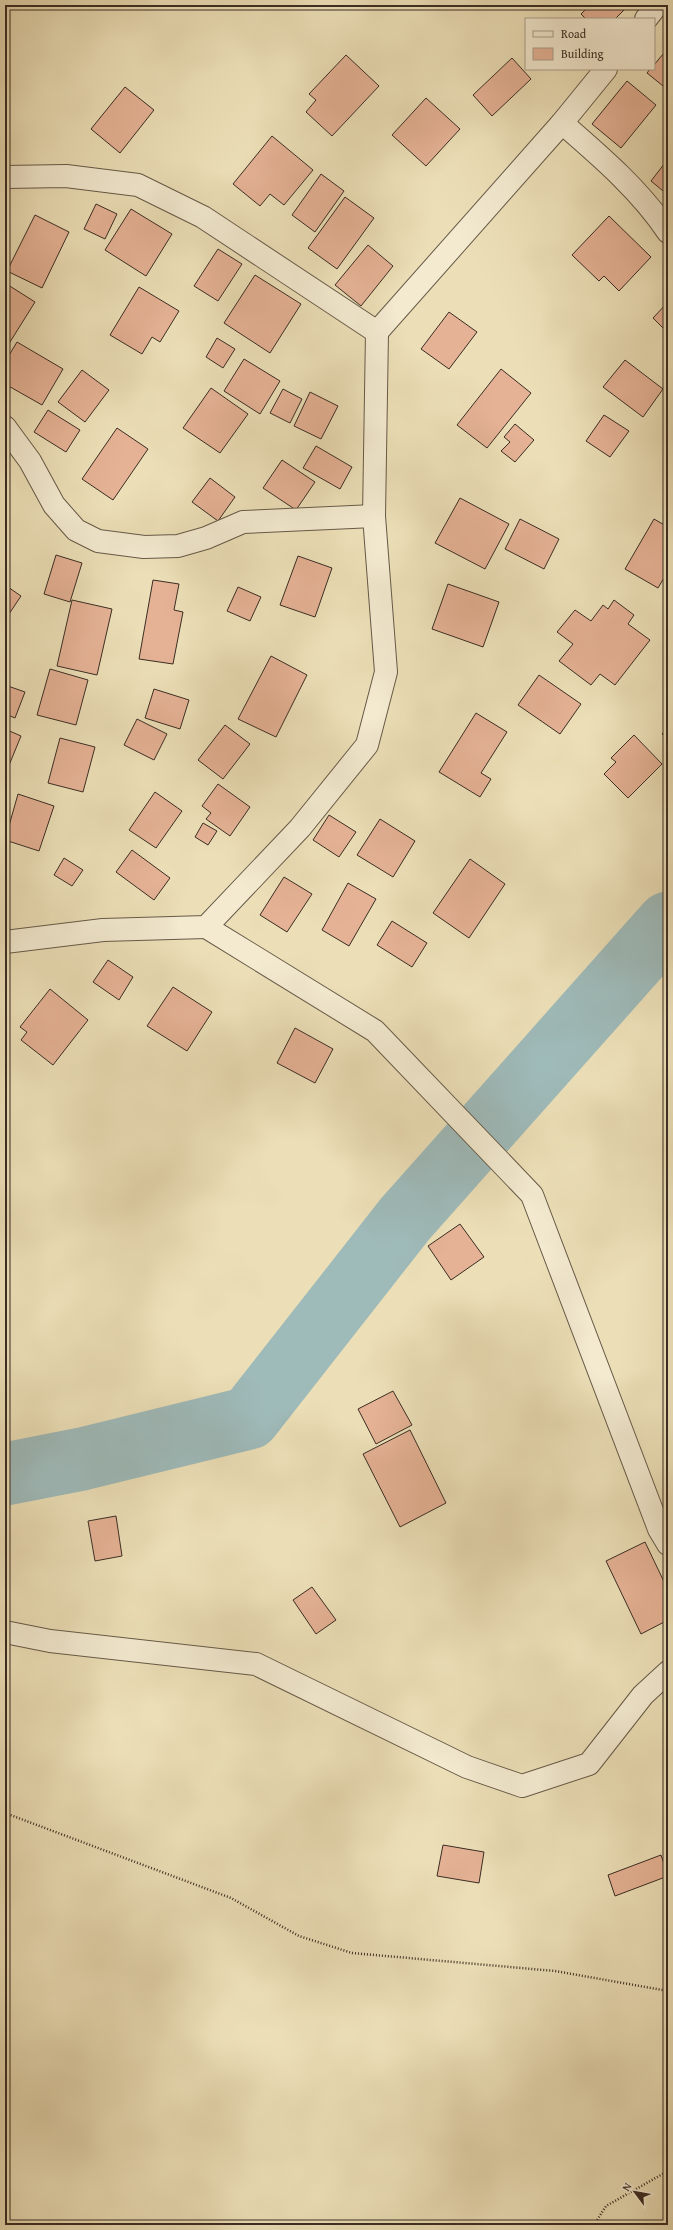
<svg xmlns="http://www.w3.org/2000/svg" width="673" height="2230" font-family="'Gentium Book Plus',serif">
	<rect width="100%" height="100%" fill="#ecdfb7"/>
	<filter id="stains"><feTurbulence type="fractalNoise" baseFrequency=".005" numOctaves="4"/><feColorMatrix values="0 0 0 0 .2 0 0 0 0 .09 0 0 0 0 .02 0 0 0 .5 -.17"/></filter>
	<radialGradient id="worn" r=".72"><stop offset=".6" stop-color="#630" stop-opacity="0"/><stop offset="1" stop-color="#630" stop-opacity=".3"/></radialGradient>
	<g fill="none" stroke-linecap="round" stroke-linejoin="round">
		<polyline stroke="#9ebab9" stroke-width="63" points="5,1474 82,1459 249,1418 405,1219 668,923"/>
	</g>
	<g fill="#e5b295" stroke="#3a2d23">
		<polygon points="590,5 629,5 615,19 586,19 581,14"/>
		<polygon points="668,48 668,90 647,73 650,69 654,69 654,65"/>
		<polygon points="346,55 379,86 332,136 306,112 316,100 309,94"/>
		<polygon points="512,58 531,79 492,116 473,95"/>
		<polygon points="627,81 656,105 621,148 592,124"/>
		<polygon points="125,87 154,110 120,153 91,129"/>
		<polygon points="426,98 460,129 426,166 392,135"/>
		<polygon points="272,136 313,170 284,205 270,194 260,206 233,184"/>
		<polygon points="668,159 668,195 651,181"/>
		<polygon points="321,174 344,191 315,232 292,215"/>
		<polygon points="345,197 374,218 337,269 308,248"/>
		<polygon points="96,204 117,214 105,239 84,229"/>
		<polygon points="131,209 172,234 146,276 105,250"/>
		<polygon points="35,215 69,232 42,288 7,271"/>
		<polygon points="609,216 651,257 619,291 604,276 599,281 572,255"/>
		<polygon points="368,245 393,266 361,306 335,285"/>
		<polygon points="218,249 242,264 218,301 194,286"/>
		<polygon points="255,275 301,304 270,353 224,323"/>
		<polygon points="5,283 35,302 5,350"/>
		<polygon points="139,287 179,311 160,342 152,337 142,354 110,335"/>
		<polygon points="668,302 668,333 653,318"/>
		<polygon points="449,312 477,332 449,369 421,349"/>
		<polygon points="217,338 235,349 223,368 206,357"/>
		<polygon points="17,342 63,369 42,405 5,384 5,362"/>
		<polygon points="244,359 280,381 260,414 224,391"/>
		<polygon points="625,360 663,389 643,417 603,387"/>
		<polygon points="501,369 531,393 487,448 457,425"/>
		<polygon points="82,370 109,390 85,422 58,402"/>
		<polygon points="211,388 248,414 220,453 183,428"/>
		<polygon points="283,389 302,399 290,423 270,413"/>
		<polygon points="310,392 338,406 321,439 294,426"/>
		<polygon points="48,410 80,430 66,452 34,432"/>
		<polygon points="604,415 629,431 610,457 586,441"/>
		<polygon points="515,424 534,440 515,462 501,451 510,442 504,437"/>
		<polygon points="117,428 148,449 113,500 82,479"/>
		<polygon points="316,446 352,467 340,489 303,468"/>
		<polygon points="282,460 315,482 296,510 263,488"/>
		<polygon points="210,478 235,497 218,521 192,502"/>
		<polygon points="460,498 509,524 485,569 435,543"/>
		<polygon points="520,519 559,539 544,569 505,549"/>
		<polygon points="654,519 668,527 668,571 658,588 625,569"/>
		<polygon points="56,555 82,563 70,602 44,594"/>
		<polygon points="298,556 332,568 315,617 280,605"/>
		<polygon points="153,580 179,584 174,610 183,612 173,664 139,659"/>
		<polygon points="448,584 499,602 483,647 432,629"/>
		<polygon points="5,585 21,596 9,614 5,612"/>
		<polygon points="238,587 261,597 250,621 227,611"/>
		<polygon points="72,600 112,609 97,675 57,666"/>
		<polygon points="614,600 634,615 628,624 650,640 615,685 600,674 591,685 559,661 573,644 557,632 575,610 591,621 603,605 608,609"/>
		<polygon points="271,656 307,675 276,737 238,719"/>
		<polygon points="50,669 88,680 76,725 37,715"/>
		<polygon points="539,675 581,704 560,734 518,705"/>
		<polygon points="5,685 25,692 15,718 5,714"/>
		<polygon points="154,689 189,700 180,729 145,718"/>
		<polygon points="476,713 507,732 481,773 491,779 480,797 439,772"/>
		<polygon points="137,719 167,734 154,760 124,745"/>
		<polygon points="225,725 250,744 223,779 198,760"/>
		<polygon points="668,727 668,740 662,734"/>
		<polygon points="5,729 21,736 5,775"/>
		<polygon points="634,735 662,764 628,798 604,774 616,762 611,758"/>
		<polygon points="60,738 95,747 83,792 48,783"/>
		<polygon points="218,784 250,807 230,836 206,819 211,813 202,806"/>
		<polygon points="155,792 182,811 156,848 129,830"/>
		<polygon points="18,794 54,806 39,851 5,840"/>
		<polygon points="329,815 356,832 339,857 313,840"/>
		<polygon points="380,819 415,841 393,877 357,855"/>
		<polygon points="203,823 217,831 208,845 195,837"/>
		<polygon points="132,850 170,878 154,900 116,872"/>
		<polygon points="64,858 83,870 72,886 54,875"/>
		<polygon points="470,859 505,884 469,938 433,913"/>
		<polygon points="284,877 312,894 287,932 260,915"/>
		<polygon points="348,883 376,899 349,946 322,930"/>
		<polygon points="392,921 427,943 412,967 377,945"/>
		<polygon points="108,960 133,977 119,1000 93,982"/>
		<polygon points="173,987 212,1012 187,1051 147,1026"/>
		<polygon points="50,989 88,1020 53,1065 21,1040 27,1032 20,1027"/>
		<polygon points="295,1028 333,1049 315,1083 277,1063"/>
		<polygon points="460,1224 484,1257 451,1280 428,1246"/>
		<polygon points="393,1391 412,1425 376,1444 358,1409"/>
		<polygon points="410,1430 446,1503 400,1527 363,1454"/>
		<polygon points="116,1516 122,1556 95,1561 88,1521"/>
		<polygon points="645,1542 668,1590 668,1620 641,1634 606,1561"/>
		<polygon points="312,1587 336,1620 316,1634 293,1600"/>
		<polygon points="443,1845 484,1852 479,1883 437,1876"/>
		<polygon points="661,1855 668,1876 615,1896 608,1875"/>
	</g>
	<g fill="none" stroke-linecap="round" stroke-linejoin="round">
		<defs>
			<g id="minor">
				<polyline points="646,19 657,5"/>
				<path d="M 562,123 C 600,156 640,190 668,232"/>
				<polyline points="5,177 66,176 138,185 203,217 377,332 374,516 386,672 367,745 300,828 206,927 103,930 5,942"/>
				<polyline points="377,332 562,123 606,69"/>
				<polyline points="5,427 30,461 54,505 76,530 98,541 144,547 178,546 206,538 243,522 374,516"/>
				<polyline points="206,927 375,1031 532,1195 659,1529 668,1544"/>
				<polyline points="5,1632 50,1641 256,1664 467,1767 522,1786 589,1764 643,1695 668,1672"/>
			</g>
		</defs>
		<use href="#minor" stroke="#665a48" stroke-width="24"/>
		<g stroke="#3a2d23" stroke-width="2.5" stroke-dasharray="1 2" stroke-linecap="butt">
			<polyline points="5,1813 231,1898 299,1936 352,1953 555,1971 668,1991"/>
			<polyline points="594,2225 606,2206 668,2171"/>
		</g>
		<use href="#minor" stroke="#f3ead0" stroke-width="22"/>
	</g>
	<rect width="673" height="2230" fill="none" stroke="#ecdfb7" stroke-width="20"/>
	<rect x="6" y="6" width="661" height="2218" fill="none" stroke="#3a2d23" stroke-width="2"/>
	<rect x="10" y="10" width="653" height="2210" fill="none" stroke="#3a2d23"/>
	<rect x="525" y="18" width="130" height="52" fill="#f3ead0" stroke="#a99e8b"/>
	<rect x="533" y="31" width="20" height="6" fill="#f3ead0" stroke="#a99e8b"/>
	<text x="561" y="38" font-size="12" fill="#3a2d23">Road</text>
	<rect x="533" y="48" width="20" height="12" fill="#e5b295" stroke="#a99e8b"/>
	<text x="561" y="58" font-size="12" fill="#3a2d23">Building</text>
	<g transform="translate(635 2192) rotate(302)" stroke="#f3ead0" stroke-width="3" paint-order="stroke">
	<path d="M0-3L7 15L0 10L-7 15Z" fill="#3a2d23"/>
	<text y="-6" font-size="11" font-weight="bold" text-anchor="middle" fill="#3a2d23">N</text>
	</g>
	<rect width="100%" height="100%" filter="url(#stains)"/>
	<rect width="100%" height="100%" fill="url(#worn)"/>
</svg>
